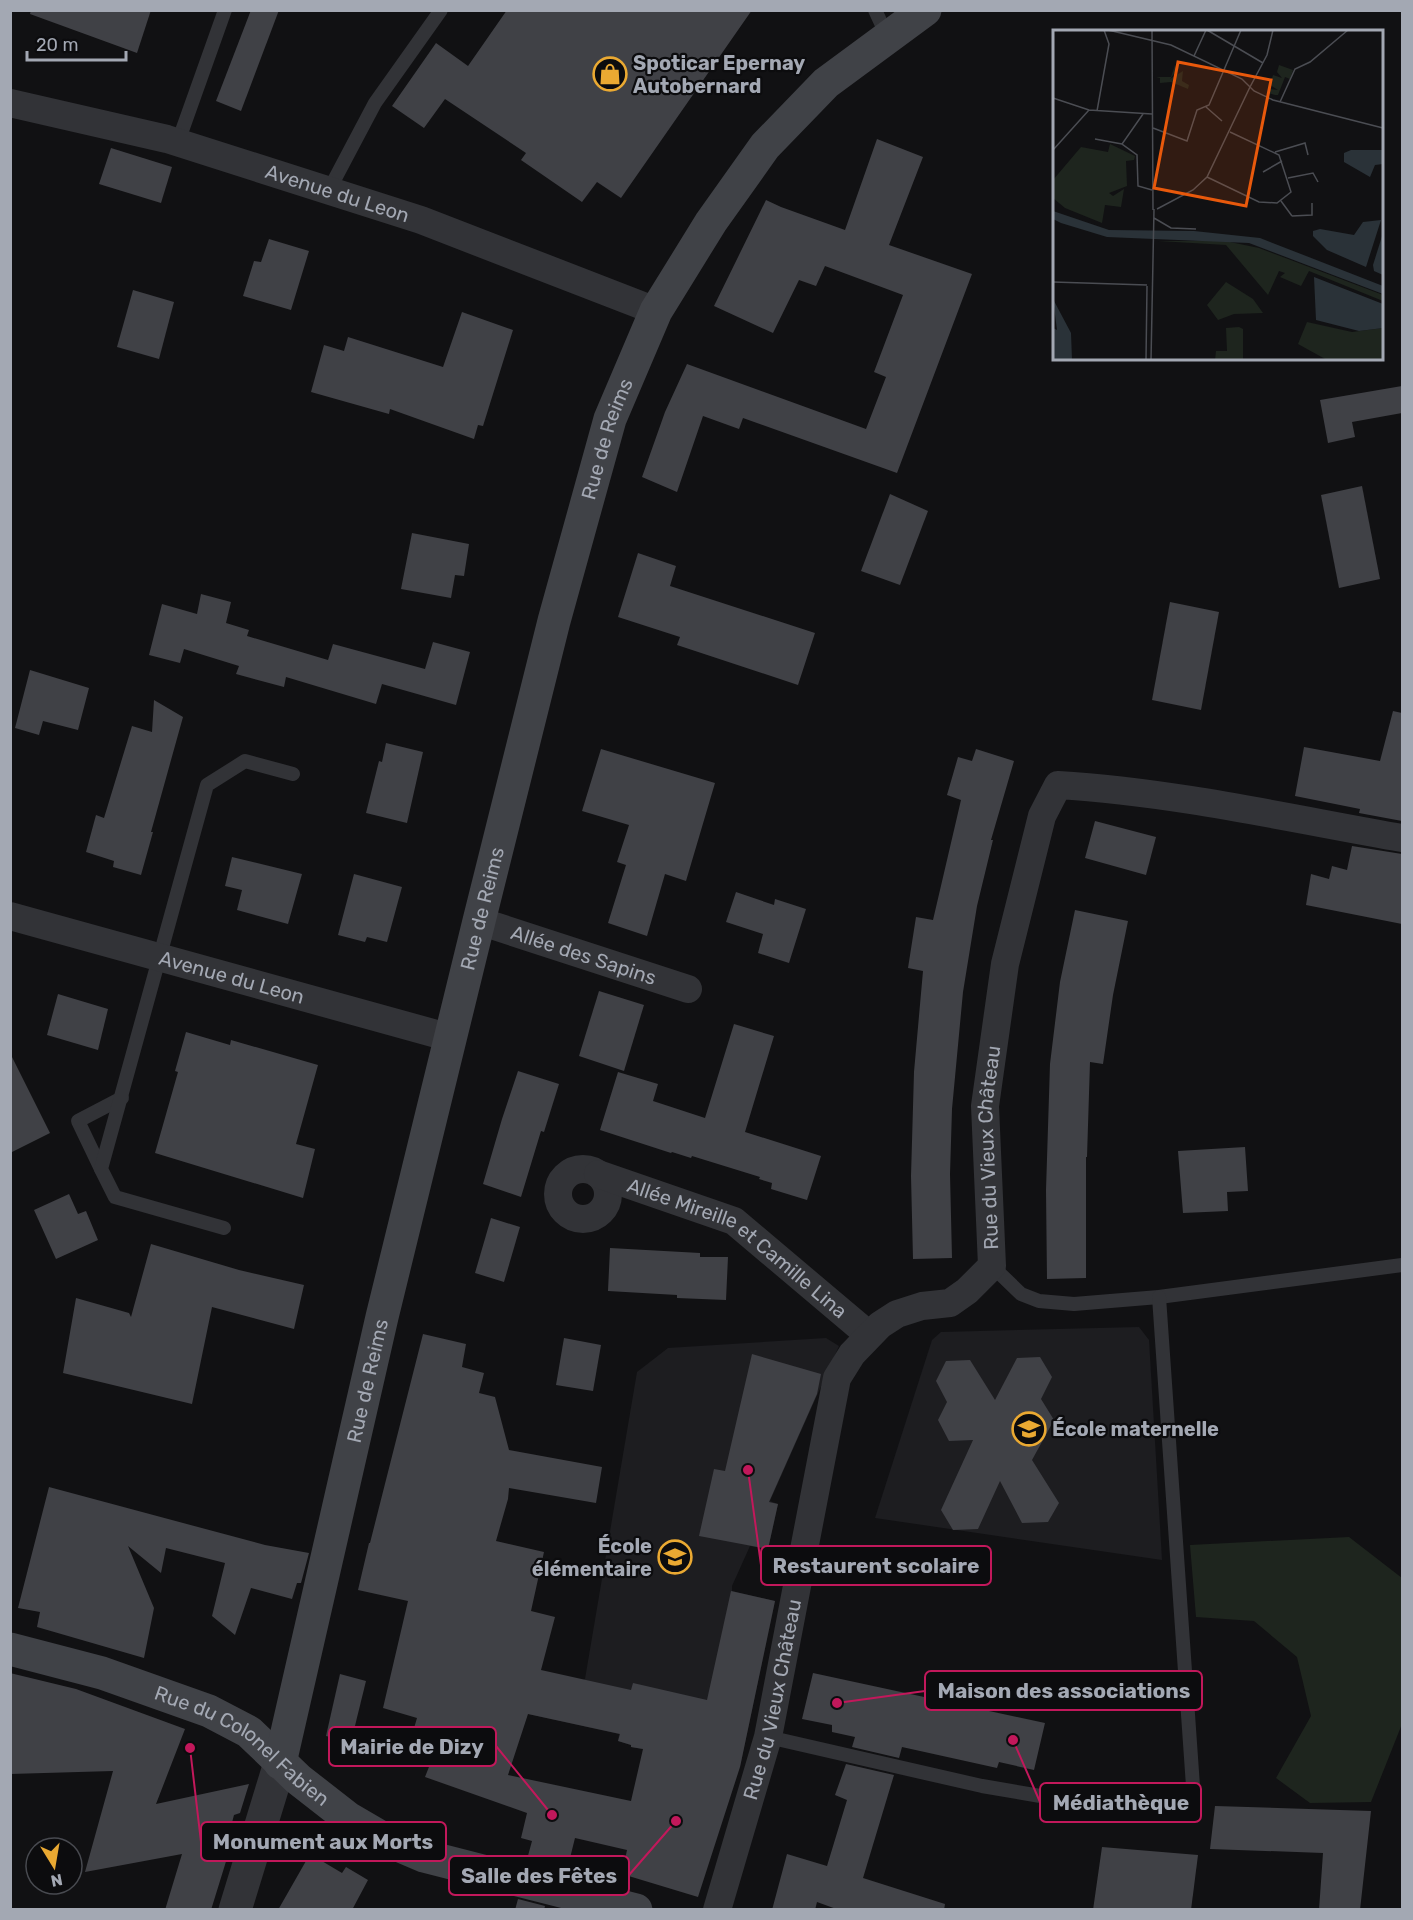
<svg xmlns="http://www.w3.org/2000/svg" width="1413" height="1920" font-family="Rubik,sans-serif">
	<rect width="100%" height="100%" fill="#111113"/>
	<g fill="#1d1d20">
		<polygon points="1139,1327 1149,1340 1162,1560 875,1518 932,1340 941,1332"/>
		<polygon points="826,1338 839,1346 770,1501 778,1504 768,1549 750,1546 732,1586 732,1591 775,1601 740,1767 631,1747 631,1745 618,1741 619,1734 528,1714 585,1679 637,1372 668,1348"/>
	</g>
	<polygon fill="#1e251e" points="1349,1537 1402,1578 1402,1724 1371,1802 1310,1803 1276,1778 1311,1716 1297,1657 1254,1621 1196,1617 1190,1545"/>
	<g fill="#404146" fill-rule="evenodd">
		<polygon points="31,10 151,10 137,53 30,14"/>
		<polygon points="251,10 279,10 241,111 216,101"/>
		<polygon points="507,10 752,10 621,198 597,182 582,202 521,160 526,153 445,99 424,128 392,106 436,43 468,66"/>
		<polygon points="877,139 923,157 889,245 972,274 897,473 743,418 739,429 703,416 677,492 642,477 665,412 687,364 866,429 886,377 874,372 903,295 825,266 816,286 799,280 773,333 714,306 766,200 781,207 845,230"/>
		<polygon points="111,148 172,167 161,203 99,184"/>
		<polygon points="269,239 309,251 291,310 243,296 254,261 261,262"/>
		<polygon points="133,290 174,302 159,359 117,347"/>
		<polygon points="462,312 513,330 483,426 478,425 474,439 390,409 389,414 311,392 324,345 344,351 348,337 443,367"/>
		<polygon points="1402,386 1402,413 1352,422 1355,437 1328,443 1320,400"/>
		<polygon points="1362,486 1380,579 1339,588 1321,495"/>
		<polygon points="890,494 928,511 900,585 861,571"/>
		<polygon points="412,533 469,544 464,576 455,575 451,598 401,589"/>
		<polygon points="638,553 676,566 670,586 815,633 798,685 677,645 680,637 618,617"/>
		<polygon points="201,594 231,602 226,623 249,630 247,636 328,660 333,644 425,669 433,642 470,652 456,705 382,684 376,704 286,677 284,687 236,674 239,666 184,649 180,663 149,655 162,604 197,614"/>
		<polygon points="1170,602 1219,612 1201,710 1152,700"/>
		<polygon points="30,670 89,688 78,730 43,721 39,735 15,728"/>
		<polygon points="154,700 183,717 151,832 153,832 141,875 113,867 114,861 86,852 96,815 104,818 132,726 152,732"/>
		<polygon points="1393,711 1402,713 1402,821 1359,813 1360,809 1295,796 1304,747 1380,761"/>
		<polygon points="386,743 423,752 407,823 366,813 379,761 382,762"/>
		<polygon points="601,749 715,783 686,881 665,874 647,936 608,923 626,865 617,862 629,825 582,811"/>
		<polygon points="976,749 1014,761 991,840 993,840 977,906 963,992 952,1109 950,1174 952,1258 913,1259 911,1176 914,1072 923,971 908,968 916,917 933,920 961,800 947,795 958,757 972,761"/>
		<polygon points="1095,821 1156,837 1146,875 1085,858"/>
		<polygon points="1352,846 1402,854 1402,924 1306,905 1311,874 1329,879 1332,866 1347,870"/>
		<polygon points="232,857 302,874 288,924 237,910 242,890 225,886"/>
		<polygon points="354,874 402,887 387,942 367,937 365,942 338,935"/>
		<polygon points="736,892 774,905 775,899 806,909 789,963 758,953 763,934 726,922"/>
		<polygon points="1075,910 1128,921 1113,995 1103,1064 1090,1062 1087,1157 1086,1157 1086,1278 1047,1279 1046,1190 1050,1064 1060,982"/>
		<polygon points="599,991 644,1005 624,1071 579,1056"/>
		<polygon points="58,994 108,1009 98,1050 47,1035"/>
		<polygon points="734,1024 774,1036 745,1132 821,1156 807,1200 771,1189 772,1183 759,1179 760,1177 692,1156 691,1158 672,1152 671,1153 600,1130 618,1072 658,1084 653,1101 705,1118"/>
		<polygon points="186,1032 230,1045 231,1040 318,1065 296,1144 315,1149 303,1198 155,1153 178,1072 175,1071"/>
		<polygon points="10,1053 50,1133 10,1153"/>
		<polygon points="518,1071 559,1084 544,1132 541,1131 521,1197 483,1184 502,1119"/>
		<polygon points="1245,1147 1248,1191 1227,1192 1228,1211 1183,1213 1178,1151"/>
		<polygon points="69,1194 78,1214 86,1211 98,1240 56,1259 34,1210"/>
		<polygon points="491,1218 520,1227 504,1282 475,1273"/>
		<polygon points="151,1244 239,1270 304,1285 294,1329 212,1307 192,1404 63,1373 76,1298 129,1313 131,1317"/>
		<polygon points="610,1248 700,1253 700,1257 728,1257 726,1300 677,1298 677,1295 608,1291"/>
		<path d="M 423,1334 L 466,1344 L 462,1367 L 484,1373 L 479,1393 L 495,1397 L 509,1450 L 602,1467 L 596,1503 L 509,1488 L 508,1499 L 496,1541 L 544,1552 L 531,1611 L 555,1617 L 541,1670 L 631,1690 L 633,1683 L 707,1700 L 731,1591 L 775,1601 L 740,1767 L 698,1897 L 622,1874 L 627,1850 L 575,1838 L 570,1858 L 563,1856 L 558,1871 L 526,1863 L 532,1841 L 521,1838 L 527,1813 L 425,1777 L 438,1744 L 412,1735 L 417,1718 L 383,1708 L 408,1601 L 358,1590 L 369,1543 L 370,1543 ZM 528,1714 L 620,1734 L 618,1741 L 631,1745 L 631,1747 L 643,1749 L 631,1801 L 508,1775 Z"/>
		<polygon points="564,1338 601,1345 593,1391 556,1385"/>
		<polygon points="752,1354 821,1374 817,1394 769,1502 778,1504 768,1549 699,1536 714,1469 725,1471"/>
		<polygon points="1040,1357 1052,1377 1041,1399 1054,1420 1032,1460 1059,1503 1048,1522 1022,1523 1000,1481 978,1529 953,1530 941,1510 973,1440 949,1441 938,1420 947,1402 936,1381 946,1361 970,1360 995,1400 1017,1358"/>
		<polygon points="49,1487 265,1545 309,1553 301,1583 297,1583 292,1599 251,1588 235,1635 212,1616 225,1563 166,1548 161,1573 128,1546 154,1608 144,1658 37,1627 40,1612 18,1608"/>
		<polygon points="10,1673 76,1689 185,1729 156,1804 249,1784 240,1813 234,1815 224,1853 228,1855 211,1910 165,1910 182,1854 85,1872 113,1771 10,1774"/>
		<polygon points="813,1673 1045,1723 1034,1770 999,1762 997,1768 902,1747 899,1758 852,1747 855,1737 832,1732 832,1725 802,1719"/>
		<polygon points="340,1674 366,1681 351,1742 326,1736"/>
		<polygon points="846,1764 894,1775 863,1878 945,1904 944,1910 839,1910 817,1902 815,1910 772,1910 787,1854 827,1866 847,1800 835,1795"/>
		<polygon points="1215,1806 1371,1811 1360,1910 1319,1910 1323,1853 1210,1849"/>
		<polygon points="1102,1847 1198,1855 1191,1910 1093,1910"/>
		<polygon points="310,1854 342,1873 346,1867 368,1880 352,1910 278,1910"/>
		<polygon points="518,1899 545,1906 544,1910 515,1910"/>
	</g>
	<g fill="none" stroke-linecap="round" stroke-linejoin="round">
		<g stroke="#323337" stroke-width="14">
			<polyline points="875,10 888,38"/>
			<polyline points="178,142 225,10"/>
			<polyline points="329,190 375,103 441,10"/>
			<polyline points="101,1169 78,1121 122,1098"/>
			<polyline points="224,1228 115,1197 101,1169 207,785 245,761 293,774"/>
			<polyline points="992,1266 1021,1294 1039,1301 1074,1304 1159,1297 1402,1265"/>
			<polyline points="768,1737 982,1786 1058,1799 1195,1815 1159,1297"/>
		</g>
		<g stroke="#323337" stroke-width="28">
			<path id="s1" d="M 10,103 L 167,139 L 421,220 L 656,311"/>
			<path id="s2" d="M 10,916 L 451,1038"/>
			<path id="s3" d="M 479,921 L 688,989"/>
			<circle cx="583" cy="1194" r="25"/>
			<path id="s4" d="M 598,1174 L 734,1221 L 869,1335"/>
			<path id="s5" d="M 717,1910 L 768,1737 L 837,1378 L 852,1354 L 880,1325 L 897,1314 L 922,1306 L 950,1303 L 967,1291 L 992,1266 L 985,1106 L 1005,964 L 1042,816 L 1058,785 C 1174,792 1288,818 1402,838"/>
		</g>
		<polyline stroke="#323337" stroke-width="33" points="235,1910 280,1763"/>
		<g stroke="#404247" stroke-width="33">
			<path id="s6" d="M 10,1649 L 102,1673 L 209,1711 L 249,1732 L 298,1779 L 348,1818 L 384,1839 L 424,1856 L 636,1910"/>
			<path id="s7" d="M 280,1763 L 382,1317 L 479,921 L 554,621 L 610,419 L 656,311 L 711,222 L 765,146 L 826,83 L 925,10"/>
		</g>
	</g>
	<defs>
		<symbol id="shop-ring" viewBox="-11 -11 22 22"><circle r="9.5" fill="#0c0c0e" stroke="#eaa932" stroke-width="1.5"/><path d="M-5-2.5h2.3a2.7 3.5 0 0 1 5.4 0H5L5.5 6h-11ZM-1.5-2.5h3a1.5 2.3 0 0 0-3 0Z" fill="#eaa932"/></symbol>
		<symbol id="school-ring" viewBox="-11 -11 22 22"><circle r="9.5" fill="#0c0c0e" stroke="#eaa932" stroke-width="1.5"/><path d="M0-5L7-2L0 1L-7-2ZM-4 1L0 2.5L4 1V4Q0 6-4 4Z" fill="#eaa932"/></symbol>
	</defs>
	<g fill-rule="evenodd">
		<use href="#shop-ring" x="591" y="55" width="38" height="38"/>
		<use href="#school-ring" x="1010" y="1410" width="38" height="38"/>
		<use href="#school-ring" x="656" y="1538" width="38" height="38"/>
	</g>
	<g text-anchor="middle" dominant-baseline="central" stroke-width="4.5" stroke-linejoin="round" paint-order="stroke">
		<g font-size="20" font-weight="bold" fill="#a3a8b3" stroke="#0c0c0e" text-anchor="start">
			<text x="633" y="63">Spoticar Epernay<tspan x="633" dy="23">Autobernard</tspan></text>
			<text x="1052" y="1429">École maternelle</text>
			<text x="652" y="1546" text-anchor="end">École<tspan x="652" dy="23">élémentaire</tspan></text>
		</g>
		<g font-size="20" fill="#a3a8b3" stroke="#0c0c0e">
			<text stroke="none"><textPath href="#s1" startOffset="340">Avenue du Leon</textPath></text>
			<text stroke="none"><textPath href="#s7" startOffset="1364">Rue de Reims</textPath></text>
			<text stroke="none"><textPath href="#s7" startOffset="878">Rue de Reims</textPath></text>
			<text stroke="none"><textPath href="#s3" startOffset="110">Allée des Sapins</textPath></text>
			<text stroke="none"><textPath href="#s2" startOffset="230">Avenue du Leon</textPath></text>
			<text stroke="none"><textPath href="#s5" startOffset="864">Rue du Vieux Château</textPath></text>
			<text stroke="none"><textPath href="#s4" startOffset="160">Allée Mireille et Camille Lina</textPath></text>
			<text stroke="none"><textPath href="#s7" startOffset="392">Rue de Reims</textPath></text>
			<text stroke="none"><textPath href="#s5" startOffset="218">Rue du Vieux Château</textPath></text>
			<text stroke="none"><textPath href="#s6" startOffset="255">Rue du Colonel Fabien</textPath></text>
		</g>
	</g>
	<g transform="translate(1053 30)">
		<rect width="330" height="330" fill="#111113"/>
		<path d="M 122,35 L 124,40 L 117,49 L 130,41 L 129,51 L 136,55 L 135,59 L 118,52 L 107,53 L 107,48 L 103,47 L 118,47 ZM 226,35 L 240,40 L 237,49 L 232,47 L 225,65 L 222,65 L 215,63 L 216,59 L 225,60 L 217,55 L 220,45 L 229,48 L 224,42 ZM 57,114 L 82,126 L 81,130 L 73,131 L 74,156 L 56,163 L 60,166 L 71,159 L 68,177 L 52,175 L 49,193 L 12,178 L 0,168 L 0,150 L 28,117 L 55,122 ZM 105,211 L 172,211 L 206,218 L 330,265 L 330,271 L 256,241 L 248,256 L 227,247 L 232,243 L 226,241 L 215,265 L 173,215 ZM 173,252 L 200,269 L 210,283 L 181,284 L 165,290 L 154,275 ZM 254,292 L 299,302 L 330,298 L 330,330 L 274,330 L 245,314 ZM 186,297 L 190,299 L 190,330 L 162,330 L 163,321 L 174,321 L 173,298 Z" fill="#1e251e"/>
		<path d="M 298,120 L 330,120 L 330,134 L 322,135 L 317,147 L 291,132 L 291,123 ZM 0,181 L 56,200 L 141,201 L 207,208 L 330,256 L 330,264 L 196,213 L 54,207 L 8,193 L 0,189 ZM 328,190 L 313,237 L 274,220 L 260,206 L 260,201 L 267,199 L 301,205 L 310,192 ZM 330,203 L 330,245 L 321,241 L 320,235 ZM 261,247 L 330,274 L 330,298 L 306,301 L 263,290 ZM 0,269 L 18,303 L 19,330 L 0,330 L 0,298 L 4,300 Z" fill="#2a3238"/>
		<path fill="none" stroke="#4b4d53" stroke-width="1.5" d="M 55,0 L 118,15 L 189,49 L 201,61 L 220,70 L 330,98M 99,0 L 100,180M 154,0 L 210,33M 141,26 L 153,0M 197,57 L 214,25 L 220,0M 0,68 L 36,80 L 99,84M 227,72 L 242,39 L 257,32 L 295,0M 153,77 L 169,91M 44,81 L 56,14 L 51,0M 90,84 L 69,114 L 84,125 L 85,156 L 99,160M 100,98 L 134,111 L 144,80 L 156,75 L 188,0M 42,109 L 69,114M 0,120 L 36,80M 222,122 L 252,113 L 255,125M 210,142 L 229,131M 154,147 L 206,172 L 224,173 L 238,162 L 226,125 L 177,102M 235,148 L 260,143 L 265,152M 228,171 L 239,186M 104,179 L 140,160 L 154,147 L 197,57M 239,186 L 259,185 L 259,173M 101,188 L 118,198 L 143,199M 0,252 L 94,255M 93,330 L 94,256M 98,330 L 101,179"/>
		<path fill="#e8590c" fill-opacity="0.15" stroke="#e8590c" stroke-width="3" d="M 125,32 L 218,50 L 193,176 L 101,158 Z"/>
		<rect width="330" height="330" fill="none" stroke="#a3a8b3" stroke-width="3"/>
	</g>
	<path fill="none" stroke="#c2185b" stroke-width="2" d="M748 1470L761 1565M837 1703L925 1691M552 1815L496 1746M1013 1740L1040 1802M190 1748L201 1842M676 1821L629 1875"/>
	<g fill="#c2185b" stroke="#0c0c0e" stroke-width="2">
		<circle cx="748" cy="1470" r="6"/>
		<circle cx="837" cy="1703" r="6"/>
		<circle cx="552" cy="1815" r="6"/>
		<circle cx="1013" cy="1740" r="6"/>
		<circle cx="190" cy="1748" r="6"/>
		<circle cx="676" cy="1821" r="6"/>
	</g>
	<g fill="#0c0c0e" stroke="#c2185b" stroke-width="2">
		<rect x="761" y="1546" width="230" height="39" rx="6"/>
		<rect x="925" y="1671" width="277" height="39" rx="6"/>
		<rect x="329" y="1727" width="167" height="39" rx="6"/>
		<rect x="1040" y="1783" width="161" height="39" rx="6"/>
		<rect x="201" y="1822" width="245" height="39" rx="6"/>
		<rect x="449" y="1856" width="180" height="39" rx="6"/>
	</g>
	<g font-size="21" text-anchor="middle" font-weight="bold" fill="#a3a8b3">
		<text x="876" y="1573">Restaurent scolaire</text>
		<text x="1064" y="1698">Maison des associations</text>
		<text x="412" y="1754">Mairie de Dizy</text>
		<text x="1121" y="1810">Médiathèque</text>
		<text x="323" y="1849">Monument aux Morts</text>
		<text x="539" y="1883">Salle des Fêtes</text>
	</g>
	<rect width="1413" height="1920" fill="none" stroke="#a3a8b3" stroke-width="24"/>
	<g transform="translate(54 1866) rotate(169)"><circle r="28" fill="#0c0c0e" stroke="#484a50" stroke-width="1.5"/>
	<path d="M0-4.5L10 22L0 15L-10 22Z" fill="#eaa932"/>
	<text y="-9" font-size="16" font-weight="bold" text-anchor="middle" fill="#a3a8b3">N</text>
	</g>
	<path d="M27 51v9h99v-9" fill="none" stroke="#a3a8b3" stroke-width="3"/>
	<text x="36" y="51" font-size="18" fill="#a3a8b3" stroke="#0c0c0e" stroke-width="4.5" paint-order="stroke">20 m</text>
</svg>
